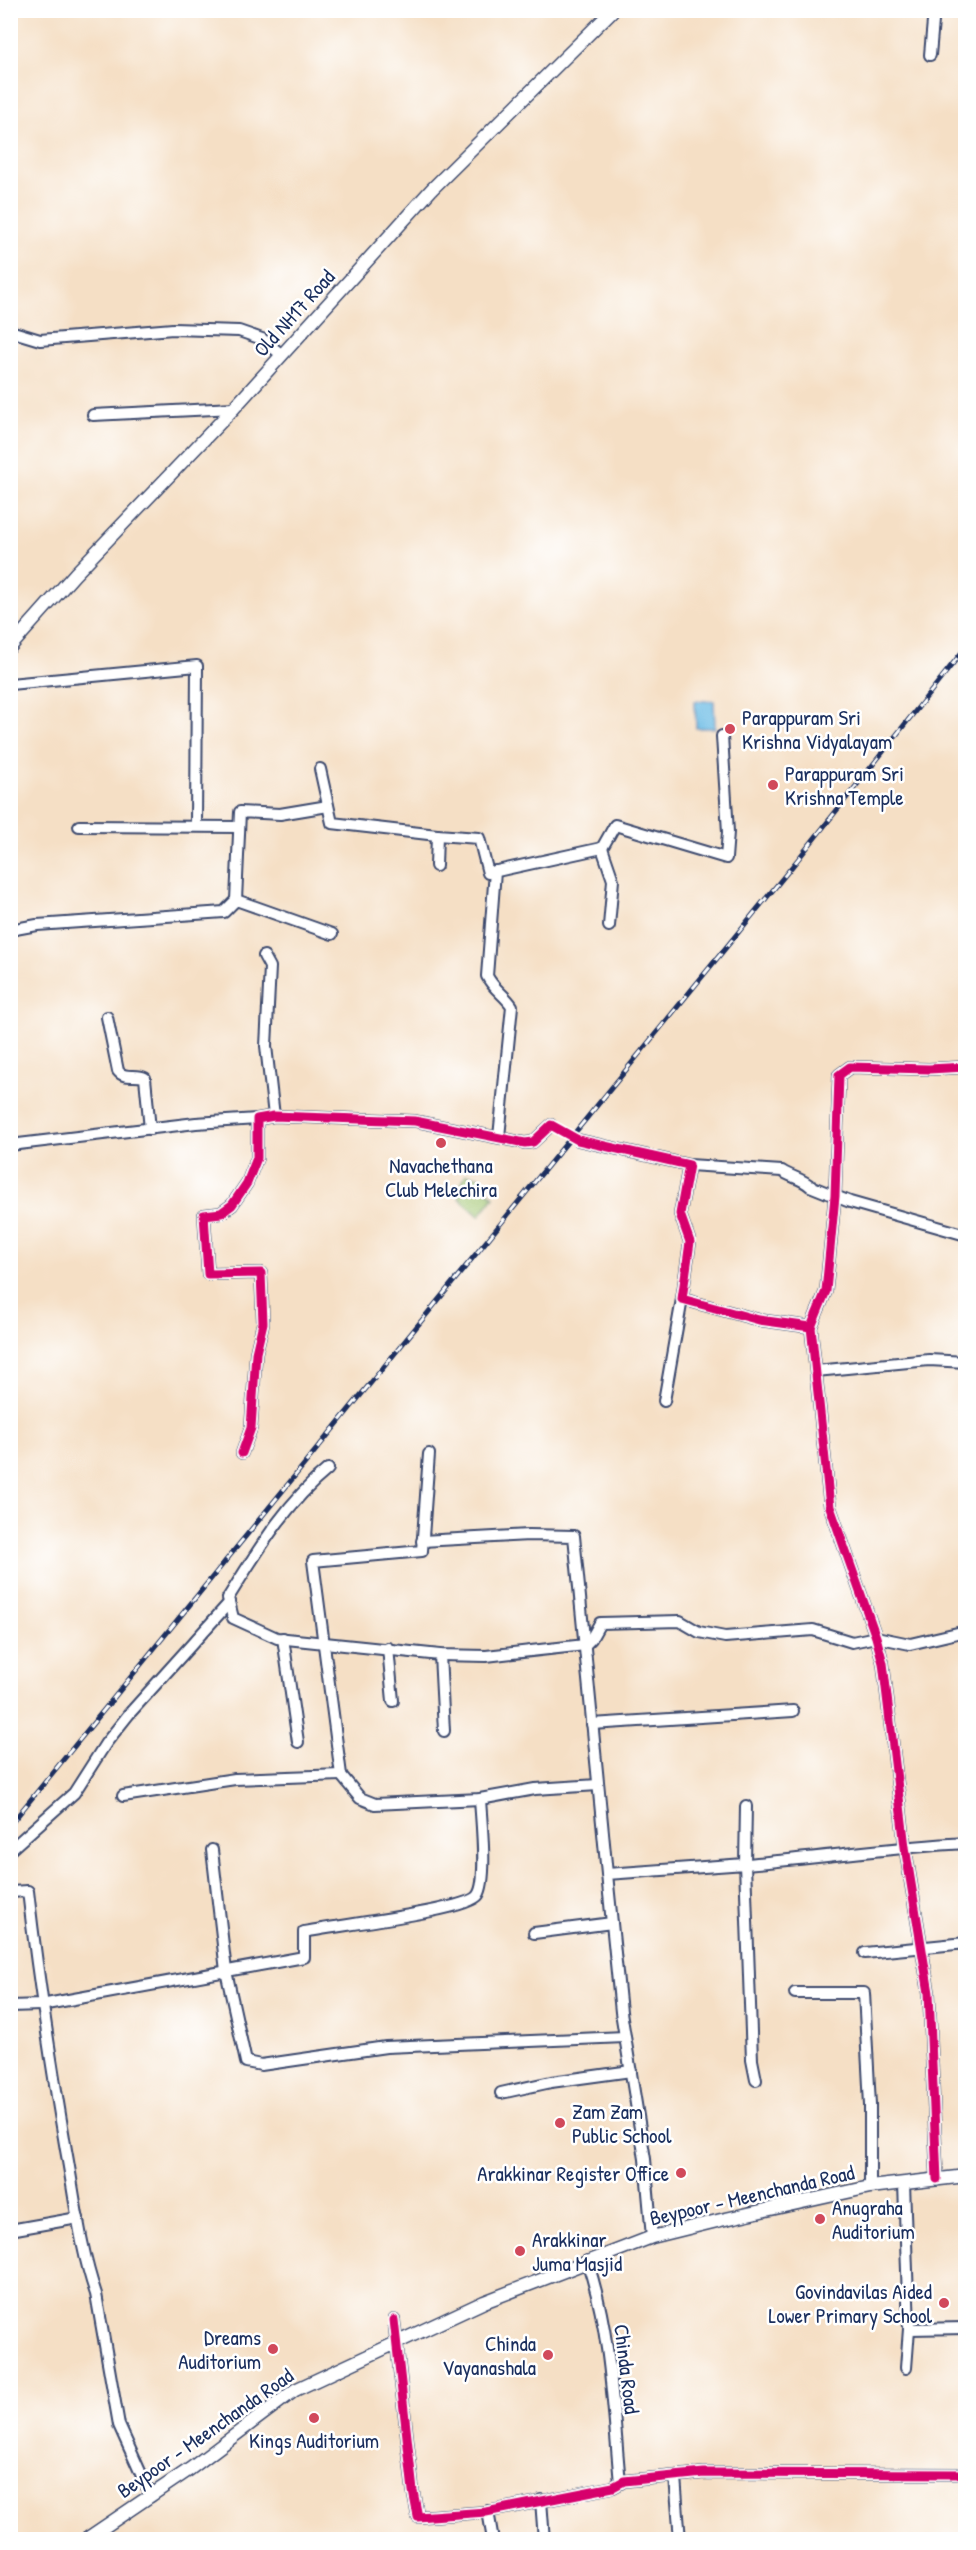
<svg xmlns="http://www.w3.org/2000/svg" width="976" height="2550" font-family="'Patrick Hand',sans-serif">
	<rect width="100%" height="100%" fill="#fff"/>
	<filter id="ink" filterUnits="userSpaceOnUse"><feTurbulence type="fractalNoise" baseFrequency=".0167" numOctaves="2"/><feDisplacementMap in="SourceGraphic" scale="12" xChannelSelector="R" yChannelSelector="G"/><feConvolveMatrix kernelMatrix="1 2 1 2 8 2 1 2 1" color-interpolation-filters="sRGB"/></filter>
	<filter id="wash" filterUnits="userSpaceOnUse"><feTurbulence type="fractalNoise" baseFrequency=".008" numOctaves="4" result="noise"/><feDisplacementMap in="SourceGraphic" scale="24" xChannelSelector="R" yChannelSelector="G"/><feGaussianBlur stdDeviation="1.35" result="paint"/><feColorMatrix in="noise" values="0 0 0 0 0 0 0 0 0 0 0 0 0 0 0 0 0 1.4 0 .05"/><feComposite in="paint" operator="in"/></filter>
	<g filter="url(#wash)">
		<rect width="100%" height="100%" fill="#f5dfc5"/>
		<polygon fill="#a1c56f" stroke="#5e7a66" stroke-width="1.5" points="466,1174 480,1177 484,1187 494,1197 479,1216 459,1198 461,1184"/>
		<polygon fill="#68bae4" stroke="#4274a1" stroke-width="1.5" points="695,701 714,701 715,728 696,728"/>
	</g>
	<g filter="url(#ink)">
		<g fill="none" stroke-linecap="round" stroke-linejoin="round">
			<polyline stroke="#c9bcb0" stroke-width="10" stroke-dasharray="10 5" stroke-linecap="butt" points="551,1125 578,1140"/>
			<defs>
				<g id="minor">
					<polyline points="930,55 934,10"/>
					<polyline points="10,331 40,340 173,329 239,331 262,339 282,355"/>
					<polyline points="93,415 234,408"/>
					<polyline points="10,684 197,666 196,826"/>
					<polyline points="320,769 332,823 437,835 436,866"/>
					<polyline points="79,826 239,827"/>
					<polyline points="437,835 479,838 488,873 602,848"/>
					<path d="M 495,871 L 487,976 C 494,990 504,994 512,1006 L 499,1137"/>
					<polyline points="236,900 240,812 280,814 328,806"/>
					<polyline points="609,926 613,880 602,848 615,825 726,858 728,832 722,736"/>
					<polyline points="10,930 37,925 224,912 236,900 332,934"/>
					<polyline points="264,956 270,967 266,1046 274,1116"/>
					<path d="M 107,1017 L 118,1071 C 125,1080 136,1073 145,1078 L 150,1129"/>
					<polyline points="578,1140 689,1165 680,1214 690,1242 682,1299 759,1320 811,1327"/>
					<polyline points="10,1145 196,1123 257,1119"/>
					<path d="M 689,1165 L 782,1171 C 791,1177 803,1179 810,1186 L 850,1202 L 966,1235"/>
					<polyline points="816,1371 929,1360 966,1362"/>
					<polyline points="664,1401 682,1299"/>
					<polyline points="242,1453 251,1428 256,1353 263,1323 261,1273 208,1274 204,1215 221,1213 232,1205 247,1183 257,1158 257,1119 274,1116 415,1121 525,1143 533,1142 551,1125"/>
					<polyline points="429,1454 422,1551 313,1561 341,1775 360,1798 375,1804 480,1799 535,1789 598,1785"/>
					<path d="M 328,1469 C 285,1504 257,1552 228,1598 L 233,1618 L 277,1638 L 440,1655 L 486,1656 L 585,1645 L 591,1639 L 600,1623 L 680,1621 L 699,1632 L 725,1637 L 813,1630 L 852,1642 L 876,1637 L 910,1644 L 966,1631"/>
					<polyline points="422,1541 529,1535 574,1536 607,1874"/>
					<polyline points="283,1638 298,1742"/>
					<polyline points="388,1648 393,1701"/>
					<polyline points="440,1655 444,1731"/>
					<polyline points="592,1724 793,1711"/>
					<polyline points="123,1796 235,1779 341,1775"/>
					<path d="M 746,1806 L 745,1864 C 819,1858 892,1847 966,1843"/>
					<polyline points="10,1850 74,1793 106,1743 129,1714 229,1603"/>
					<polyline points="212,1850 226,1971 246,2062 261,2065 386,2047 625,2037"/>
					<path d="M 10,1892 L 28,1891 C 38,1979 51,2063 66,2150 C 75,2198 80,2248 96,2294 L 119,2425 L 151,2496"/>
					<polyline points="534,1933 612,1923"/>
					<polyline points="865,1953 966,1943"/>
					<polyline points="795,1993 864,1993 870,2105 870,2187"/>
					<path d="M 10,2006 L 41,2005 L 304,1957 L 304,1932 C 331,1926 468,1911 478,1895 C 488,1880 481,1819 480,1799"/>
					<polyline points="501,2093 551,2082 631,2071"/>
					<polyline points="937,2179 929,1993 905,1847 883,1663 876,1637 830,1507 811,1327 826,1291 835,1196 839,1075 850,1067 929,1069 966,1067"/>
					<polyline points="904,2183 909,2329 966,2328"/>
					<polyline points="10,2230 78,2218"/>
					<polyline points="652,2237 645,2159 621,2012 607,1874 745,1864 752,2060 756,2080"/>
					<path d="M 587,2261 C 611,2331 613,2409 620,2483"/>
					<polyline points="394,2320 413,2491 418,2517 486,2512 613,2487 624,2481 704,2473 966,2474"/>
					<polyline points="906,2368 909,2329"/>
					<polyline points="675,2477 680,2540"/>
					<polyline points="541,2500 544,2540"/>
					<polyline points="488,2511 493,2540"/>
				</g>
				<g id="major">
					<polyline points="10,647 75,574 234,408 432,189 613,10"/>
					<polyline points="85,2540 190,2469 295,2390 484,2302 652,2237 721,2220 870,2187 966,2176"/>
				</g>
			</defs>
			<use href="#minor" stroke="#3c496d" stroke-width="14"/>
			<use href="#major" stroke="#3c496d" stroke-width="15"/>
			<use href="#minor" stroke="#fff" stroke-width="10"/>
			<use href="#major" stroke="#fff" stroke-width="12"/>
			<defs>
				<polyline id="rail" points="10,1825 799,858 966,647"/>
			</defs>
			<use href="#rail" stroke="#1b2f5e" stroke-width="5"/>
			<use href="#rail" stroke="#fff" stroke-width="3" stroke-dasharray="9" stroke-linecap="butt"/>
			<defs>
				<g id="cycleway">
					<polyline points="242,1453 251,1428 256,1353 263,1323 261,1273 208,1274 204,1215 221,1213 232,1205 247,1183 257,1158 257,1119 274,1116 415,1121 525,1143 533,1142 551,1125 578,1140 689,1165 680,1214 690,1242 682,1299 759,1320 811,1327"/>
					<polyline points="937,2179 929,1993 905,1847 883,1663 876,1637 830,1507 811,1327 826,1291 835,1196 839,1075 850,1067 929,1069 966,1067"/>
					<polyline points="394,2320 413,2491 418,2517 486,2512 613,2487 624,2481 704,2473 966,2474"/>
				</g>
			</defs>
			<use href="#cycleway" stroke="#fff" stroke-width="13"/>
			<use href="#cycleway" stroke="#d6006c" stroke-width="9"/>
		</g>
	</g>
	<g fill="#d1495b" stroke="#fff" stroke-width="2">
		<circle cx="730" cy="729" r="6"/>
		<circle cx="773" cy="785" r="6"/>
		<circle cx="441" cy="1143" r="6"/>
		<circle cx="560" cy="2123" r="6"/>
		<circle cx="681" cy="2173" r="6"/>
		<circle cx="820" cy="2219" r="6"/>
		<circle cx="520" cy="2251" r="6"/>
		<circle cx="944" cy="2303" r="6"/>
		<circle cx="273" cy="2349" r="6"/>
		<circle cx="548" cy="2355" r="6"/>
		<circle cx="314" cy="2418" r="6"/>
	</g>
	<g text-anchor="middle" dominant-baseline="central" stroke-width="5" stroke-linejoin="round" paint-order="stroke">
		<g font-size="21" fill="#1b2f5e" stroke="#fff">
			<text transform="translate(294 313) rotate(-48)">Old NH17 Road</text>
			<text transform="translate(752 2195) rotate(-13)">Beypoor - Meenchanda Road</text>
			<text transform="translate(627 2369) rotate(83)">Chinda Road</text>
			<text transform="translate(205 2433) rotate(-35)">Beypoor - Meenchanda Road</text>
		</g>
		<g font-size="21" fill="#1b2f5e" stroke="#fff" text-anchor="start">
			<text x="742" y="717">Parappuram Sri<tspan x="742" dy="24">Krishna Vidyalayam</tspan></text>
			<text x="785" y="773">Parappuram Sri<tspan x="785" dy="24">Krishna Temple</tspan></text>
			<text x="441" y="1165" text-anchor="middle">Navachethana<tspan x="441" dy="24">Club Melechira</tspan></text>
			<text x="572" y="2111">Zam Zam<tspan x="572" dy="24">Public School</tspan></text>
			<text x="669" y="2173" text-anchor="end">Arakkinar Register Office</text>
			<text x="832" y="2207">Anugraha<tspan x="832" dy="24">Auditorium</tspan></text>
			<text x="532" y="2239">Arakkinar<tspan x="532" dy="24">Juma Masjid</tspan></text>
			<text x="932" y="2291" text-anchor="end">Govindavilas Aided<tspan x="932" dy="24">Lower Primary School</tspan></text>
			<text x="261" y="2337" text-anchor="end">Dreams<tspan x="261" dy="24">Auditorium</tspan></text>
			<text x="536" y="2343" text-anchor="end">Chinda<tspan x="536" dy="24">Vayanashala</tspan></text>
			<text x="314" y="2440" text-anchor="middle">Kings Auditorium</text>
		</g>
	</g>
	<rect width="976" height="2550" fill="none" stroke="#fff" stroke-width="36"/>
</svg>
